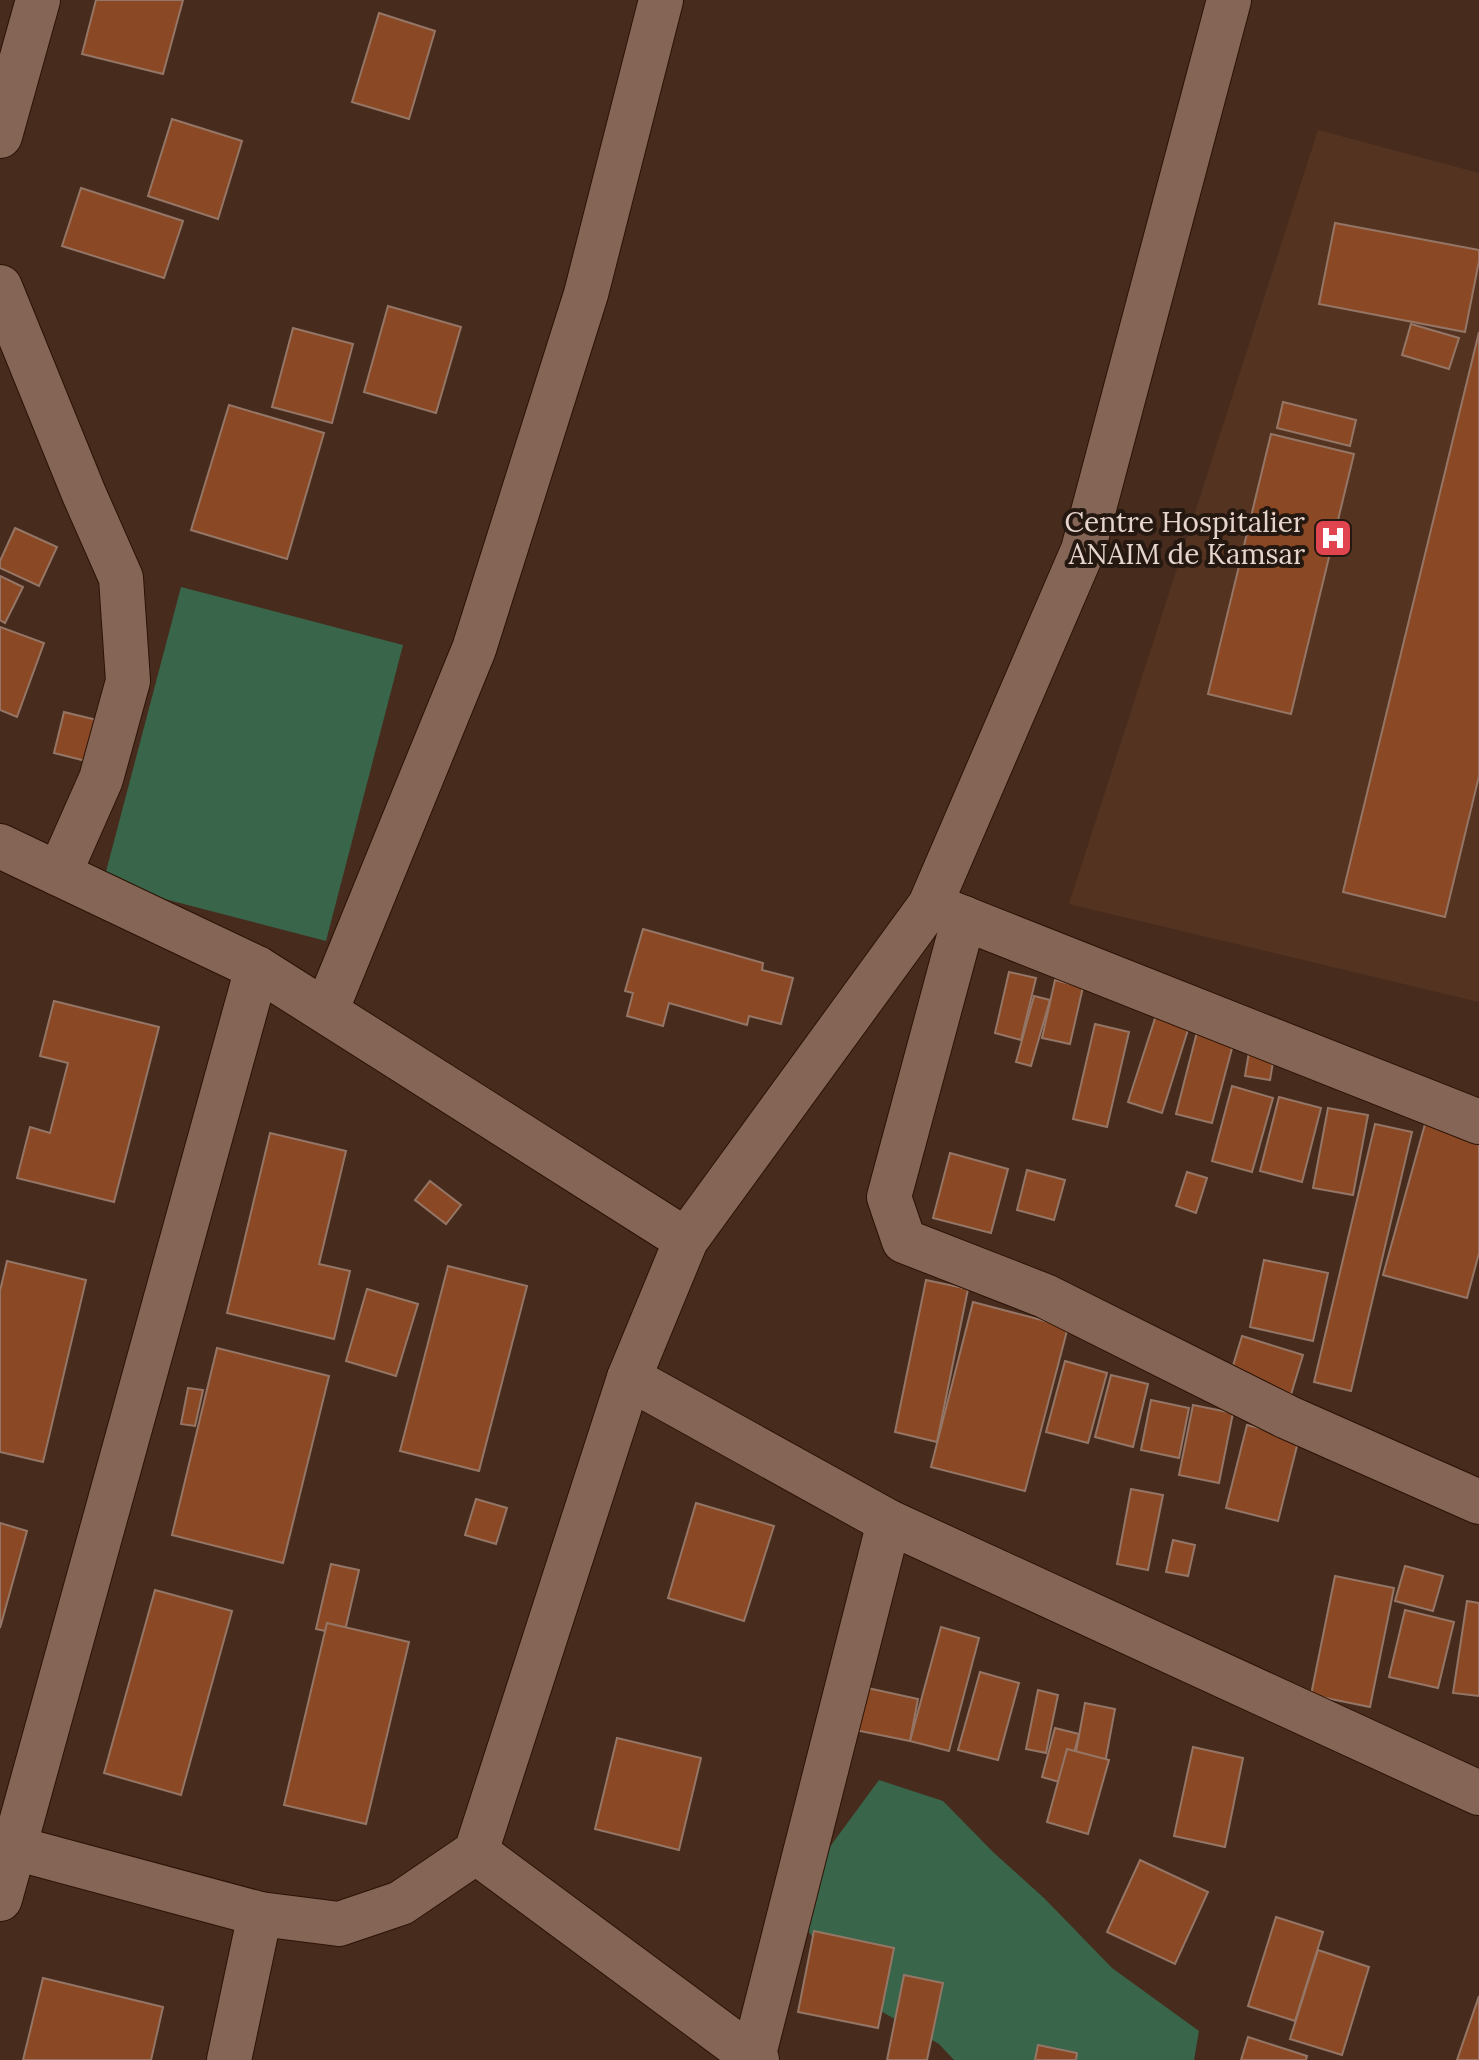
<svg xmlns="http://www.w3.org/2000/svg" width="1479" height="2060" font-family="Lora,serif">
	<rect width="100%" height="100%" fill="#472c1e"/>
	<polygon fill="#553321" points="1318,130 1479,173 1479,1002 1069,904"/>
	<g fill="#39654a">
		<polygon points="181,587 403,645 326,941 103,883"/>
		<polygon points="879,1780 943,1801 994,1853 1044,1898 1112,1968 1199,2031 1194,2060 954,2060 939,2044 854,1996 804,1925 815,1867"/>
	</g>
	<g fill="#8a4924" stroke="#957666" stroke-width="2">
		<polygon points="96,0 183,0 163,74 82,54"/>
		<polygon points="379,13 435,31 409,119 352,102"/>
		<polygon points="172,119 242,141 218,219 148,196"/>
		<polygon points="81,188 183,221 164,278 62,246"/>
		<polygon points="1335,223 1479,250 1479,261 1465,332 1319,304"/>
		<polygon points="388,306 461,327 436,413 364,392"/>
		<polygon points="1411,324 1459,338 1449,369 1402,355"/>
		<polygon points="293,328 353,344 332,423 272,407"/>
		<polygon points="1479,332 1479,776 1445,917 1343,892"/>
		<polygon points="1283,402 1356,420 1350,446 1277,428"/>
		<polygon points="229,405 324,433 287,559 191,530"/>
		<polygon points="1271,434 1354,454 1291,714 1208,694"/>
		<polygon points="15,528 57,547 39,586 0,568 0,561"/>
		<polygon points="0,576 23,587 5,623 0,620"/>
		<polygon points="0,627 44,643 17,717 0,710"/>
		<polygon points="64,712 101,721 90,762 54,753"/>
		<polygon points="643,929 763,963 762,970 793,978 781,1024 749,1016 747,1025 669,1003 663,1026 627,1016 633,993 625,991"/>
		<polygon points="1009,972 1036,978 1021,1040 995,1033"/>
		<polygon points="1055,980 1083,987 1070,1044 1042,1038"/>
		<polygon points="1034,996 1050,1000 1031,1066 1016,1062"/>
		<polygon points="54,1001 159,1027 114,1202 17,1178 30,1127 50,1133 68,1063 40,1056"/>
		<polygon points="1159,1006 1192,1017 1162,1113 1128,1102"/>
		<polygon points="1095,1024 1129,1032 1107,1127 1073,1119"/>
		<polygon points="1198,1028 1235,1037 1212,1123 1176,1114"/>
		<polygon points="1251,1040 1276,1044 1270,1080 1245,1076"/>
		<polygon points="1232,1086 1273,1098 1252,1172 1212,1161"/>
		<polygon points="1279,1097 1321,1108 1302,1182 1260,1171"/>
		<polygon points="1328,1108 1368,1115 1353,1195 1313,1188"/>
		<polygon points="1427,1117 1479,1131 1479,1253 1467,1298 1383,1275"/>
		<polygon points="1375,1124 1412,1132 1351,1391 1314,1382"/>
		<polygon points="270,1133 346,1151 319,1264 350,1271 334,1339 227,1313"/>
		<polygon points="950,1153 1008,1169 991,1233 933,1218"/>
		<polygon points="1027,1170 1065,1180 1054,1220 1017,1210"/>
		<polygon points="1187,1172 1207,1178 1196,1213 1176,1206"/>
		<polygon points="430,1181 461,1205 446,1224 415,1200"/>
		<polygon points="1264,1260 1328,1273 1313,1341 1250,1327"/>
		<polygon points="7,1261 86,1280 43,1462 0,1452 0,1291"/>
		<polygon points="448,1266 527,1286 479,1471 400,1451"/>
		<polygon points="926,1280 968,1289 937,1442 895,1432"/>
		<polygon points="367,1289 418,1304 396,1376 346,1361"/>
		<polygon points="973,1302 1068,1327 1025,1491 931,1467"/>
		<polygon points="1242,1336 1303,1355 1289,1401 1228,1382"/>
		<polygon points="217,1348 329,1376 283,1563 172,1535"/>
		<polygon points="1065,1361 1107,1373 1088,1443 1046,1432"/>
		<polygon points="1111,1375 1148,1384 1133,1447 1095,1437"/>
		<polygon points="188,1388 203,1390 195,1426 181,1424"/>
		<polygon points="1151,1400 1189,1408 1179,1458 1141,1450"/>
		<polygon points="1193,1405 1233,1413 1219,1483 1179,1475"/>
		<polygon points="1247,1425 1299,1438 1278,1521 1226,1508"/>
		<polygon points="1131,1489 1163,1495 1148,1570 1117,1564"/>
		<polygon points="476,1499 507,1508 496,1544 465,1535"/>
		<polygon points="696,1503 774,1526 744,1621 668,1598"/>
		<polygon points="0,1523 27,1531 0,1628"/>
		<polygon points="1173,1540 1195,1545 1188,1576 1166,1572"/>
		<polygon points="331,1564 359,1570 344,1635 316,1629"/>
		<polygon points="1405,1566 1443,1576 1433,1611 1395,1601"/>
		<polygon points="1335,1576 1394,1588 1370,1707 1311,1695"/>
		<polygon points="155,1590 232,1611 181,1795 104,1773"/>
		<polygon points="1467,1601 1479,1603 1479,1696 1453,1693"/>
		<polygon points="1405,1610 1454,1622 1438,1688 1389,1677"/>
		<polygon points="327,1623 409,1642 366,1824 284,1805"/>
		<polygon points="941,1627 979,1638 949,1751 910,1741"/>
		<polygon points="980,1672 1019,1683 998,1760 958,1750"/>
		<polygon points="863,1687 918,1699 910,1741 855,1730"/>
		<polygon points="1038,1690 1058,1695 1046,1753 1026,1749"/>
		<polygon points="1085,1703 1115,1709 1103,1774 1073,1768"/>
		<polygon points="1055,1728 1079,1734 1066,1784 1042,1777"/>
		<polygon points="617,1738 701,1758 679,1850 595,1829"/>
		<polygon points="1193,1747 1243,1758 1225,1847 1174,1836"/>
		<polygon points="1067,1749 1109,1760 1088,1834 1047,1822"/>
		<polygon points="1140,1860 1208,1892 1175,1964 1107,1932"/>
		<polygon points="1276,1917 1323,1932 1295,2021 1248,2006"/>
		<polygon points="814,1931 894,1948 878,2028 798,2012"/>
		<polygon points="1318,1950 1369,1967 1342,2055 1290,2039"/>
		<polygon points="904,1975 943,1983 927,2060 887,2060"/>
		<polygon points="43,1978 163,2007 151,2060 23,2060"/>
		<polygon points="1479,1996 1479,2060 1457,2060"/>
		<polygon points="1248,2037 1307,2056 1306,2060 1241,2060"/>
		<polygon points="1038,2045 1077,2053 1076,2060 1035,2060"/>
	</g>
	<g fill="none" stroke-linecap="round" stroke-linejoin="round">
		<defs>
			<g id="minor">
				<polyline points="0,136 38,0"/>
				<polyline points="0,287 84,494 121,578 128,681 101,779 59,874"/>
				<polyline points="0,846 257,968 686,1240"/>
				<polyline points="938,908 1479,1122"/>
				<polyline points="964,918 889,1197 904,1241 1045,1296 1287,1417 1479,1502"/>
				<polyline points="326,1011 474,649 586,294 661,0"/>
				<polyline points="629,1378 889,1522 1479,1793"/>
				<polyline points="0,1844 260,1914 339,1924 401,1903 476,1852 629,1378 686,1240 930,905 1083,550 1229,0"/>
				<polyline points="476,1852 757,2060"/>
				<polyline points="0,1899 257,968"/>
				<polyline points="753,2058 889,1522"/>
				<polyline points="229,2060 260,1914"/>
			</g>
		</defs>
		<use href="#minor" stroke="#2c1306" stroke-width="46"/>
		<use href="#minor" stroke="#856656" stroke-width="44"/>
	</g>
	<defs>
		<symbol id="hospital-square" viewBox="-11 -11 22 22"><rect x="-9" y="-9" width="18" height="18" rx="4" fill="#e0444e" stroke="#241811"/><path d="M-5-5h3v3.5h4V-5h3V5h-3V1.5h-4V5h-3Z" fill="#fff"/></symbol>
	</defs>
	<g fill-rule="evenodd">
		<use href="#hospital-square" x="1311" y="516" width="44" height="44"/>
	</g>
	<g text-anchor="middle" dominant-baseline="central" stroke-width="8" stroke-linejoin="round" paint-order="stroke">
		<g font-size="28" fill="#e6d5cc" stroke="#241811" text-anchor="end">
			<text x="1305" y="522">Centre Hospitalier<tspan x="1305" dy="32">ANAIM de Kamsar</tspan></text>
		</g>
	</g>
</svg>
